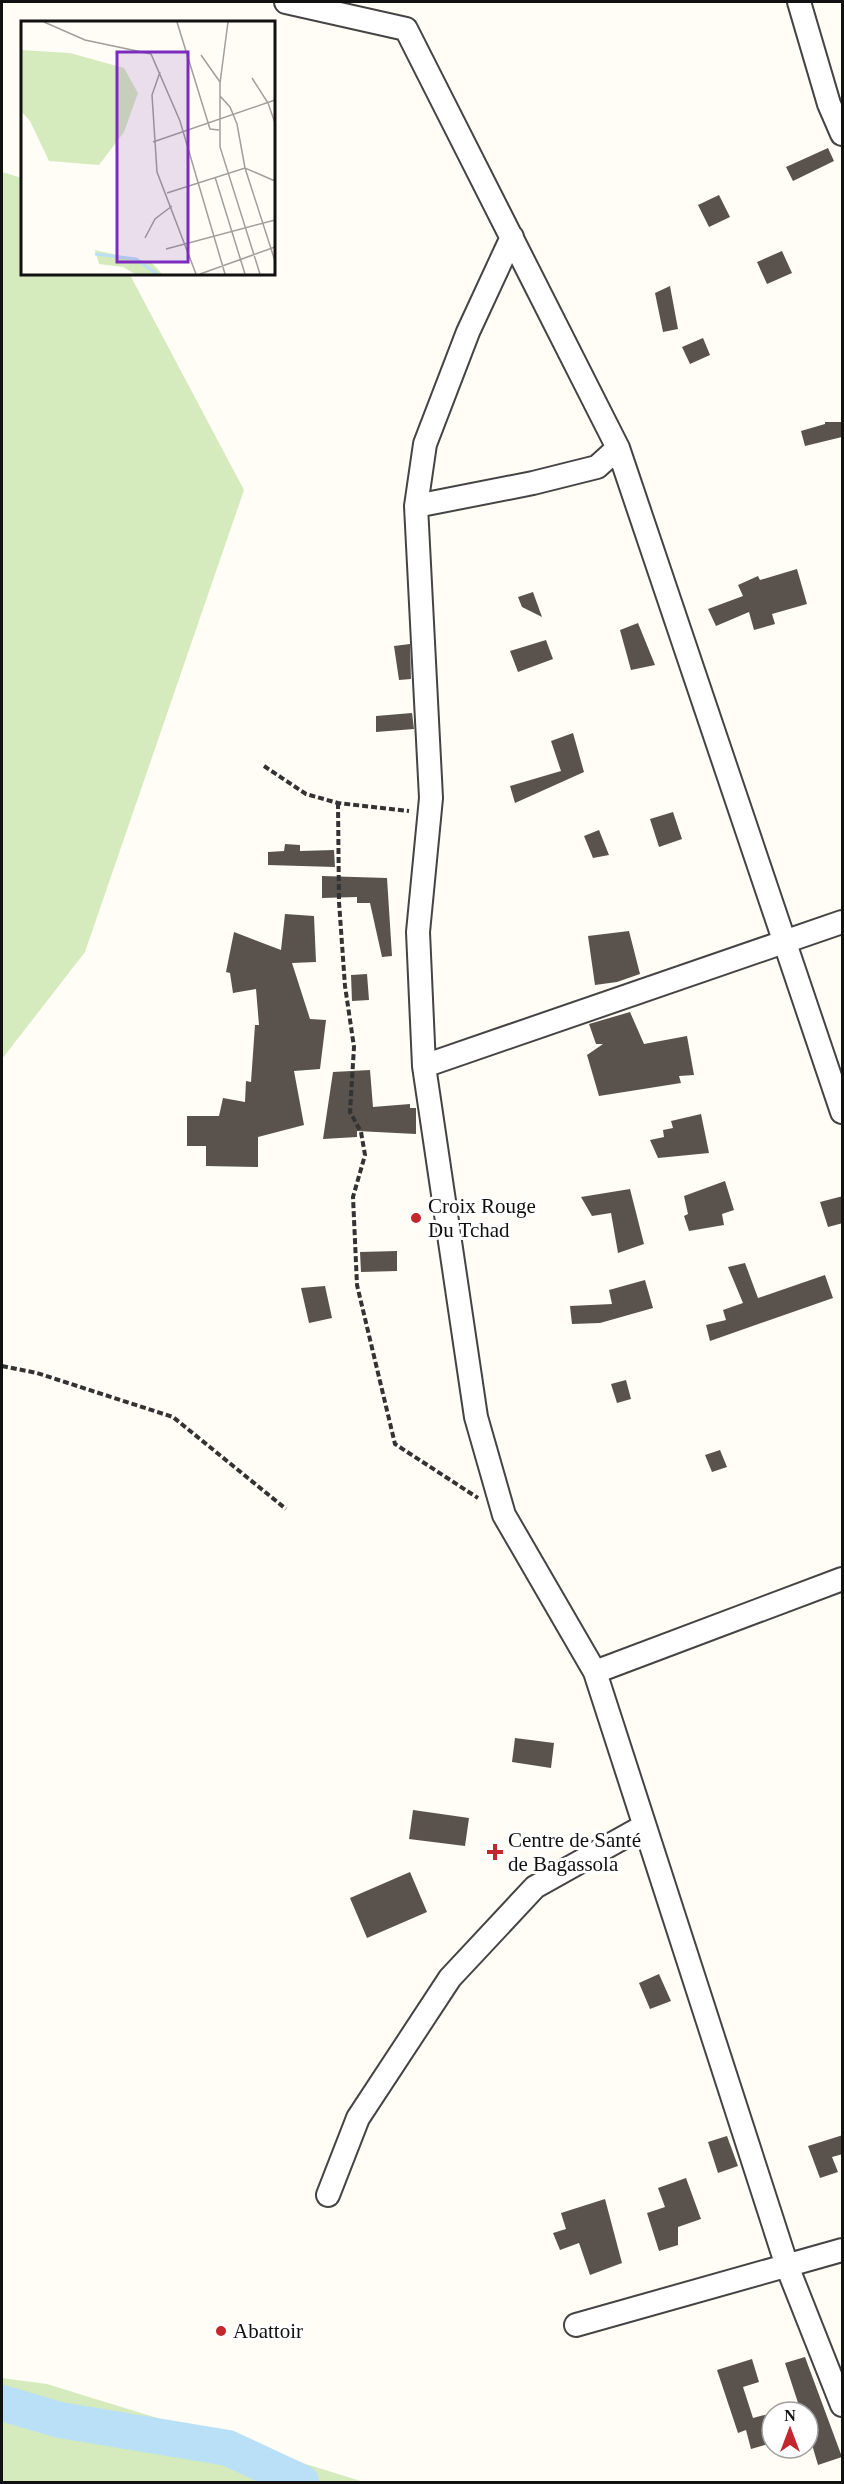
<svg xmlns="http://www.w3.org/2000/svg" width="844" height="2484" font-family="'Times New Roman',serif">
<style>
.green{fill:#d5ebbd}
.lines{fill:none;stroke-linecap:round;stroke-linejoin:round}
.river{stroke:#b9e0f7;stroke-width:36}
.building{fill:#5a524d}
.minor-casing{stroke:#444;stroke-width:26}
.path{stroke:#333;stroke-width:4;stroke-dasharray:6 3;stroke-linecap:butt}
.minor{stroke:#fff;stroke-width:22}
.poi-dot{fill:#c4262e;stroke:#fff;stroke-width:2}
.labels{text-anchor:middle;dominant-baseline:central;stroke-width:6;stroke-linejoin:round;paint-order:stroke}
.poi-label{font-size:21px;fill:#111;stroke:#fff;text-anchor:start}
.inset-river{fill:none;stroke:#b9e0f7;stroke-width:3}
.inset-road{fill:none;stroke:#a09f9a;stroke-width:1.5}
.view{fill:#7b2cbf;fill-opacity:0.15;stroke:#7b2cbf;stroke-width:3}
.inset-edge{fill:none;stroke:#111;stroke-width:3}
</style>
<rect width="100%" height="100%" fill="#fffdf5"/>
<path class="green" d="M2,172L22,178V273H129L244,490L85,952L2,1059Z
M2,2378L47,2384L364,2482H2Z"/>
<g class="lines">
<path class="river" d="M2,2403L60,2420L228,2448L301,2482"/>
</g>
<path class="building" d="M828,148L834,161L793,181L786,167Z
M719,195L730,217L709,227L698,205Z
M782,251L792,273L767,284L757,262Z
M670,286L678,329L663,332L655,293Z
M703,338L710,355L690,364L682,347Z
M825,422H842V437L805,446L801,431L825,424Z
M797,569L807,604L772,614L775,624L754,630L749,612L716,626L708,609L743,596L738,585L758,576L760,580Z
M533,592L542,617L522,607L518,597Z
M638,623L655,665L631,670L620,630Z
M546,640L553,659L518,672L510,651Z
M410,644L411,679L399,680L394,646Z
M412,713L414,729L376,732V716Z
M573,733L584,772L515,803L510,786L561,771L551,741Z
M673,812L682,839L659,847L650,819Z
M599,830L609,855L593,858L584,836Z
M285,844L300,845V851L334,850L335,867L268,865V852L284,851Z
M322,876L387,878L392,956L382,957L370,903H357V897L322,898Z
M285,914L314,916L316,962L292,963L310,1019L326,1020L320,1069L294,1071L304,1125L258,1137V1167L206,1166V1146H187V1116H219L223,1098L245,1102L246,1081L251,1082L255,1025H259L256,989L233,993L230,973L226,972L234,932L281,950Z
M629,931L640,974L617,982L595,985L588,936Z
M367,974L369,1000L352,1001L351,975Z
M630,1012L644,1044L687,1036L694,1075L679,1076L681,1083L599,1096L587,1055L603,1044H596L589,1024Z
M370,1070L373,1107L410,1104V1108H416V1134L357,1131V1137L323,1139L333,1072Z
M701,1114L709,1153L658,1158L650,1140L664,1137L663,1130L673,1128L671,1121Z
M725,1181L734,1210L722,1214L724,1225L689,1231L684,1216L688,1214L684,1196Z
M630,1189L644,1244L618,1253L611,1213L592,1216L581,1197Z
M843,1196V1223L828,1227L820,1202Z
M397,1251V1271L361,1272L360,1252Z
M745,1263L758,1298L825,1275L833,1298L710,1341L706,1325L726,1320L723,1310L743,1303L728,1267Z
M645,1280L653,1308L600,1323L572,1324L570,1306L612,1304L609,1290Z
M325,1286L332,1318L309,1323L301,1288Z
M626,1380L631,1399L617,1403L611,1384Z
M720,1450L727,1467L712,1472L705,1455Z
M515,1738L554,1743L551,1768L512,1762Z
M413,1810L469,1818L465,1846L409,1839Z
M410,1872L427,1912L367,1938L350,1898Z
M659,1974L671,2001L650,2009L639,1983Z
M843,2135V2154L832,2157L838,2172L820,2178L808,2146Z
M727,2136L738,2166L718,2173L708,2142Z
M686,2178L701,2219L678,2227V2245L659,2251L647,2213L665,2207L658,2188Z
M605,2199L622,2263L590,2275L579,2243L560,2250L553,2233L566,2229L561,2213Z
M805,2357L842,2457L818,2465L808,2431V2412H801L785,2363Z
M752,2359L759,2382L743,2387L753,2418L772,2413V2443L751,2449L746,2430L738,2433L717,2370Z"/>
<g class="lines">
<g class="minor-casing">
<path id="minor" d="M286,2L406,29L618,448L842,1112
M799,2L829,104L842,134
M512,237L468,332L425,444L416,506L431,798L418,932L424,1066L476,1417L504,1515L595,1672L787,2266L842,2405
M416,506L533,483L597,467L618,448
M424,1066L842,922
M595,1672L842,1579
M328,2195L358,2118L450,1978L535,1887L644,1826
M576,2325L842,2250"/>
</g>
<path class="path" d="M264,766L306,794L338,803L409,811
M338,803L339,902L345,986L354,1047L350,1112L361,1132L365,1155L353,1197L357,1285L395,1444L478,1498
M2,1366L37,1373L173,1417L286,1509"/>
<use href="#minor" class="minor"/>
</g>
<g class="poi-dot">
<circle cx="416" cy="1218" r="6"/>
<path d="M492 1843h6v6h6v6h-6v6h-6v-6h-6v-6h6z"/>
<circle cx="221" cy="2331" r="6"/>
</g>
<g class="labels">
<g class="poi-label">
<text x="428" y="1206">Croix Rouge<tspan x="428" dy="24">Du Tchad</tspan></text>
<text x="508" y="1840">Centre de Santé<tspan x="508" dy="24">de Bagassola</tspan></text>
<text x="233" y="2331">Abattoir</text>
</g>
</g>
<g transform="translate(21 21)">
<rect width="254" height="254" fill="#fffdf5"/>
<path d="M0,29L49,32L103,47L117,72L103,111L78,144L28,140L9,100L0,90ZM74,229L131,242L141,253H114L102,246L78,243Z" fill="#d5ebbd"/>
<path class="inset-river" d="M74,233L115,238L136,253"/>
<path class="inset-road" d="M23,1L64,19L130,33L159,100L204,253M156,1L189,108L198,109M207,1L199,62V126L239,253M180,34L199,61M139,51L131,74L136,151L175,253M231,57L247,82L254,102M199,75L209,86L216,103L224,147L254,240M132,121L254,79M194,156L224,253M146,172L224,147L254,160M124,217L134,198L151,185M145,228L254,199M179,253L254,226"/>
<path class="view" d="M96,31H167V241H96Z"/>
<rect width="254" height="254" class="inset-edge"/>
</g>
<rect width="844" height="2484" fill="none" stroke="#111111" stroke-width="6"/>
<g transform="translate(790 2430)"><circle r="28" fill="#ffffff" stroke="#a0a0a0" stroke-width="1.5"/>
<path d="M0-4.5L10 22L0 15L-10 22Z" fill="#c4262e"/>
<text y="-9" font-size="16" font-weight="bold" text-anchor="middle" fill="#111111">N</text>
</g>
</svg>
